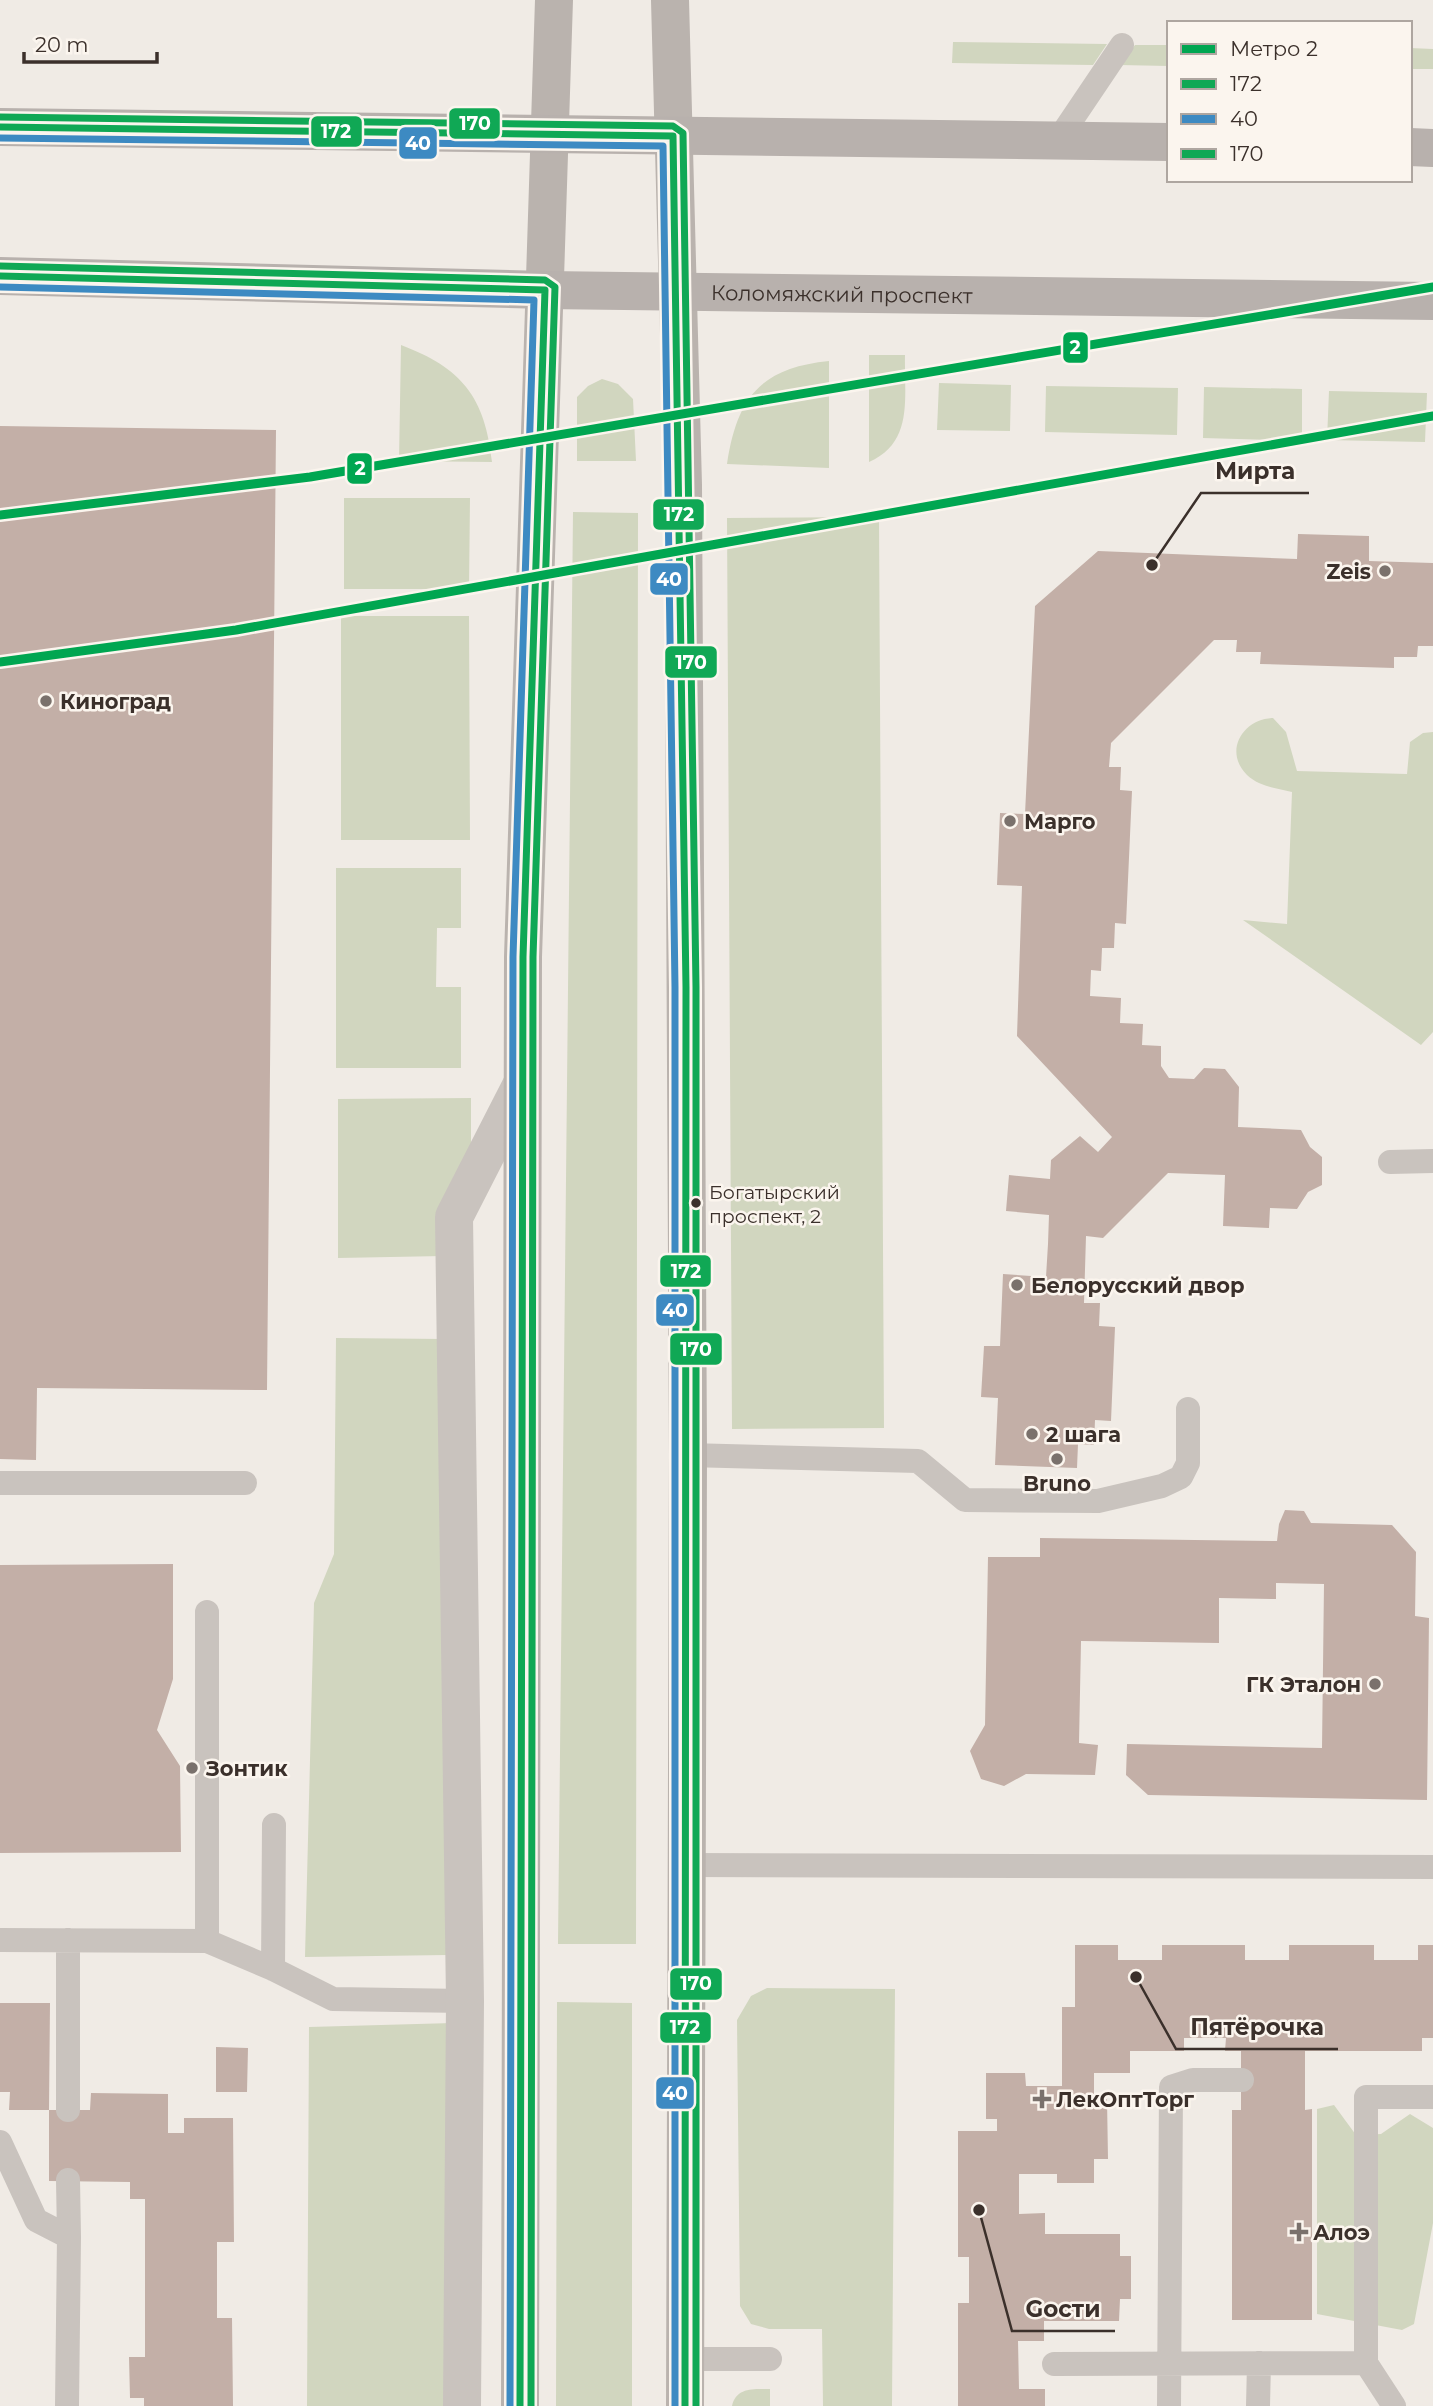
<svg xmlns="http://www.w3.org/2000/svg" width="1433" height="2406" font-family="Montserrat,sans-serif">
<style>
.green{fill:#d1d6bf}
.building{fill:#c3afa7}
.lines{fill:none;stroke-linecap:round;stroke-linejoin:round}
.lane{stroke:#c9c3be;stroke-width:24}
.street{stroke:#c9c3be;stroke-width:38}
.secondary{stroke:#bab3ae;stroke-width:38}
.primary{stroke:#b8b1ad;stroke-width:38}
.bus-1-casing{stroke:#fbf5ee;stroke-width:12}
.bus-2-casing{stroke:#fbf5ee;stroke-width:12}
.bus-3-casing{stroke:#fbf5ee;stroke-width:12}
.bus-1{stroke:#10a855;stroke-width:7}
.bus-2{stroke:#3d8ac2;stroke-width:7}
.bus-3{stroke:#10a855;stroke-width:7}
.metro-1-casing{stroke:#fbf5ee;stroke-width:14}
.metro-1{stroke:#00a651;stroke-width:9}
.poi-dot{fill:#7a716c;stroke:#fbf5ee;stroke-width:2.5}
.bus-dot{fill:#3b302b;stroke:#fbf5ee;stroke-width:2.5}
.labels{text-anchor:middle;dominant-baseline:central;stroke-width:5;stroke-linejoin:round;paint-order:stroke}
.bus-label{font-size:19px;fill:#3b302b;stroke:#fbf5ee;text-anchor:start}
.street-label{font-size:21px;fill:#3b302b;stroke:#fbf5ee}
.poi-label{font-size:21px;font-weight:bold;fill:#3b302b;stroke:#fbf5ee;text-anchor:start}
.leader{fill:none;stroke:#3b302b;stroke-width:2.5}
.callout-dot{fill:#3b302b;stroke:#fbf5ee;stroke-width:2.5}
.callout-label{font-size:23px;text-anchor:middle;font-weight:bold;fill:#3b302b;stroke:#fbf5ee;stroke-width:5;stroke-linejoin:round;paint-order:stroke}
.line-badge{stroke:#fbf5ee;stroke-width:2.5}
.badge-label{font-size:19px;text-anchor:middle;font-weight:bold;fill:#fff}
</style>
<rect width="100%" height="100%" fill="#f0ebe5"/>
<path class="green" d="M953,42L1107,44L1093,65L952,63Z
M1135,45H1169V66L1119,65Z
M1410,48L1433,49V69H1410Z
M401,345C462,368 485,397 492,462L399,461Z
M869,355H905C904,398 914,442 869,462Z
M829,361V468L727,464C737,398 760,368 829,361Z
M602,379L618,384L633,399L636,461H577V397L588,386Z
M939,383L1011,385L1010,431L937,430Z
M1046,386L1178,388L1177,435L1045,432Z
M1204,387L1302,389V441L1203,438Z
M1329,391L1427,393L1425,442L1327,440Z
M344,498H470L469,589H344Z
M573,512L638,513L636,1944H558Z
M879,517L884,1428L732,1429L727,518Z
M341,616H469L470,840H341Z
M1273,718L1286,732L1297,771L1407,774L1410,742L1423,733L1433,732V1032L1421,1045L1243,920L1287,924L1292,792C1276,788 1260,787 1247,775C1223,751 1243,719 1273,718Z
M336,868H461V928H437L436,987H461V1068H336Z
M471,1098V1160L443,1256L338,1258V1099Z
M336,1338L444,1339L447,1955L305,1957L314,1603L334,1554Z
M767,1988L895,1989L892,2406H823L822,2329H769L751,2324L740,2306L737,2020L751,1996Z
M557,2002L632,2003V2406H556Z
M453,2023L452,2406H307L309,2027Z
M1334,2105L1356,2135L1381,2134L1410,2114L1433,2128V2223L1414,2324L1402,2330L1317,2314V2109Z
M770,2389V2406H732C736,2387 754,2389 770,2389Z"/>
<path class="building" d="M0,426L276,430L267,1390L37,1388L36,1460L0,1459Z
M1298,534L1369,536V561L1433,563V646H1418L1417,657H1394V668L1260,664L1261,652H1236L1237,640H1214L1111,743L1109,767H1121L1120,790L1132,791L1126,924L1115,923L1114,948H1102L1101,971L1091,970L1090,996L1121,998L1120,1023L1143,1024L1142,1045L1161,1046V1066L1169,1078L1194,1079L1204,1068L1225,1069L1239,1087L1238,1127L1301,1130L1310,1147L1322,1157V1185L1308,1192L1297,1209L1270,1208L1269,1228L1223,1226L1225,1175L1168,1173L1103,1238L1086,1236L1084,1303H1100L1099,1326L1115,1327L1111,1421L1095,1420L1094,1445L1078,1444L1077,1468L995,1465L998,1398L981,1397L984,1346H1000L1003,1274L1046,1277L1048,1244L1049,1215L1006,1211L1009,1175L1050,1179L1051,1160L1080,1136L1098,1152L1112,1137L1017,1036L1022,886L997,885L1000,813L1025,814L1035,606L1098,551L1297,559Z
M1285,1510L1304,1511L1311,1523L1392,1525L1416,1552L1415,1616L1429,1618L1427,1800L1148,1795L1126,1775L1127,1744L1322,1748L1324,1584L1276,1583V1599L1219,1598V1643L1081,1641L1079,1743L1098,1745L1095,1775L1026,1774L1004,1786L981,1779L970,1751L985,1725L988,1557H1040V1538L1277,1541L1279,1524Z
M173,1564V1679L157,1730L180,1766L181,1852L0,1853V1565Z
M1075,1945H1118V1960H1162V1945H1245V1960H1289V1945H1374V1960H1418V1945H1433V2038H1422V2051H1305V2110L1312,2109V2320H1232V2110H1241V2051H1225L1226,2038H1184V2051H1130V2073H1094V2099H1107L1108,2159H1094V2183H1057V2174H1019V2214L1045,2213V2234H1120V2256H1131V2299H1120L1119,2321H1044V2341H1018L1019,2389H1045V2406H958V2303H969V2257H958V2131H997V2119H986V2073H1025L1026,2086H1062V2007H1075Z
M0,2003H50L49,2110H9L10,2092H0Z
M216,2047L248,2048L247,2092H216Z
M91,2093L168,2094V2133H184V2118H233L234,2242H217V2318H232L233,2406H144V2398H130L129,2357H145V2199H130V2182L49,2181V2110H90Z"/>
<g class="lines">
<path class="lane" d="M1058,140L1122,45
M1390,1162L1433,1161
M688,1455L918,1461L965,1500L1098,1501L1162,1486L1181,1477L1188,1463V1409
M0,1483H245
M686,1865L1433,1867
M0,1940L207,1941L273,1969L333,1999L465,2001
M68,1940V2110
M207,1941V1612
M273,1969L274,1825
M0,2142L36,2220L69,2237L67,2406
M68,2180L69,2237
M685,2359H770
M1366,2363L1394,2406
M1054,2364L1366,2363V2097H1433
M1169,2406L1171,2087L1193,2080H1242
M1258,2406L1259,2363"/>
<path class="street" d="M462,2406L465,2001L454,1217L522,1084"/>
<path class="secondary" d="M670,0L683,485L688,1455L685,2406
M520,2406L523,957L554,0"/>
<g class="primary">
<path d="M0,127L1169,142"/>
<path d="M1410,147L1433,148"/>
<path id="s1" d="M0,276L545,290L1433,301"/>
</g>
<g class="bus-1-casing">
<path id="bus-1" d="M0,127L673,136
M673,136L686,987L685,2406
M0,276L545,290
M520,2406L523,957L545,290"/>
</g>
<g class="bus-2-casing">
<path id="bus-2" d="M0,138L663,146L675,987V2406
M0,287L534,300L513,957L510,2406"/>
</g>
<g class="bus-3-casing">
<path id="bus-3" d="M0,117L673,126L683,133L696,987V2406
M0,266L545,280L555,287L533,957L531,2406"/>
</g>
<use href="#bus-1" class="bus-1"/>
<use href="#bus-2" class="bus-2"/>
<use href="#bus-3" class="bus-3"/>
<g class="metro-1-casing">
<path id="metro-1" d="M0,515L310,477L1433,287
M0,662L236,630L1433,416"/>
</g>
<use href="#metro-1" class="metro-1"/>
</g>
<g class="poi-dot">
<circle cx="1385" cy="571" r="7"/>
<circle cx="46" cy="701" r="7"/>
<circle cx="1010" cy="821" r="7"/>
<circle cx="1017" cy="1285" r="7"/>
<circle cx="1032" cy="1434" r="7"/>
<circle cx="1057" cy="1459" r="7"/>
<circle cx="1375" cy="1684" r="7"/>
<circle cx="192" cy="1768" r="7"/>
<path d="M1038.5 2088.5h7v7h7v7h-7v7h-7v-7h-7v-7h7z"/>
<path d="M1295.5 2221.5h7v7h7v7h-7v7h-7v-7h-7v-7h7z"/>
</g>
<circle class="bus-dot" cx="696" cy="1203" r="6"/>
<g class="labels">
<g class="bus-label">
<text x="709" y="1192">Богатырский<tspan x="709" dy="24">проспект, 2</tspan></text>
</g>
<g class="street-label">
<text stroke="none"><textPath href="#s1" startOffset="842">Коломяжский проспект</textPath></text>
</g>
<g class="poi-label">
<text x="1371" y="571" text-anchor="end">Zeis</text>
<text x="60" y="701">Киноград</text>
<text x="1024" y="821">Марго</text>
<text x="1031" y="1285">Белорусский двор</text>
<text x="1046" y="1434">2 шага</text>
<text x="1057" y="1483" text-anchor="middle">Bruno</text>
<text x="1361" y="1684" text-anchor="end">ГК Эталон</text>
<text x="206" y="1768">Зонтик</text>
<text x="1056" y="2099">ЛекОптТорг</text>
<text x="1313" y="2232">Алоэ</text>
</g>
</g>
<path class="leader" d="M1152 565L1201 493H1309M1136 1977L1176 2049H1338M979 2210L1012 2331H1115"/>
<g class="callout-dot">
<circle cx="1152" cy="565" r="7"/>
<circle cx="1136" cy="1977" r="7"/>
<circle cx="979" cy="2210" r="7"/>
</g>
<g class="callout-label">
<text x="1255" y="479">Мирта</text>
<text x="1257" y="2035">Пятёрочка</text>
<text x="1063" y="2317">Gости</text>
</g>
<g class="line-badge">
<rect x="448" y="107" width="53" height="33" rx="7" fill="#10a855"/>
<rect x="310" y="115" width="53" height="33" rx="7" fill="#10a855"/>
<rect x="398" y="126" width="40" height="34" rx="7" fill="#3d8ac2"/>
<rect x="1062" y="331" width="27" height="33" rx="7" fill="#00a651"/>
<rect x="346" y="452" width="27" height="33" rx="7" fill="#00a651"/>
<rect x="652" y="498" width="53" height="33" rx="7" fill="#10a855"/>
<rect x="649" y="562" width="40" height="34" rx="7" fill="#3d8ac2"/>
<rect x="664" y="645" width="54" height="34" rx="7" fill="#10a855"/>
<rect x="659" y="1254" width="53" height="34" rx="7" fill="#10a855"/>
<rect x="655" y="1293" width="40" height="34" rx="7" fill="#3d8ac2"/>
<rect x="669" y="1332" width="54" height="34" rx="7" fill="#10a855"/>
<rect x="669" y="1967" width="54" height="34" rx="7" fill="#10a855"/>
<rect x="659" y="2011" width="53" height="33" rx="7" fill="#10a855"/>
<rect x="655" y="2076" width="40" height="34" rx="7" fill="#3d8ac2"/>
</g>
<g class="badge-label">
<text x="475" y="130">170</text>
<text x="336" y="138">172</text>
<text x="418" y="150">40</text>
<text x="1075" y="354">2</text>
<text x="360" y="475">2</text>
<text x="679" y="521">172</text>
<text x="669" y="586">40</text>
<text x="691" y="669">170</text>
<text x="686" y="1278">172</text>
<text x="675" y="1317">40</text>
<text x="696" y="1356">170</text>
<text x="696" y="1990">170</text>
<text x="685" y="2034">172</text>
<text x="675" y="2100">40</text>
</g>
<rect x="1167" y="21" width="245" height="161" fill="#fbf5ee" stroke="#aea6a0" stroke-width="2"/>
<rect x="1181" y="44" width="35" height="10" fill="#00a651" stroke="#aea6a0" stroke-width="2"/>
<text x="1230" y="56" font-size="21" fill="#3b302b">Метро 2</text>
<rect x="1181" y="79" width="35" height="10" fill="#10a855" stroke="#aea6a0" stroke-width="2"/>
<text x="1230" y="91" font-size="21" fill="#3b302b">172</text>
<rect x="1181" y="114" width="35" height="10" fill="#3d8ac2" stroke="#aea6a0" stroke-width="2"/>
<text x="1230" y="126" font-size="21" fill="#3b302b">40</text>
<rect x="1181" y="149" width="35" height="10" fill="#10a855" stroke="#aea6a0" stroke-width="2"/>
<text x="1230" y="161" font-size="21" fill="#3b302b">170</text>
<path d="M24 52v10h133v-10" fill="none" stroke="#3b302b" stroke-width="3.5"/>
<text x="35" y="52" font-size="21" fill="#3b302b" stroke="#fbf5ee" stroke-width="5" paint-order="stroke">20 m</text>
</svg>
